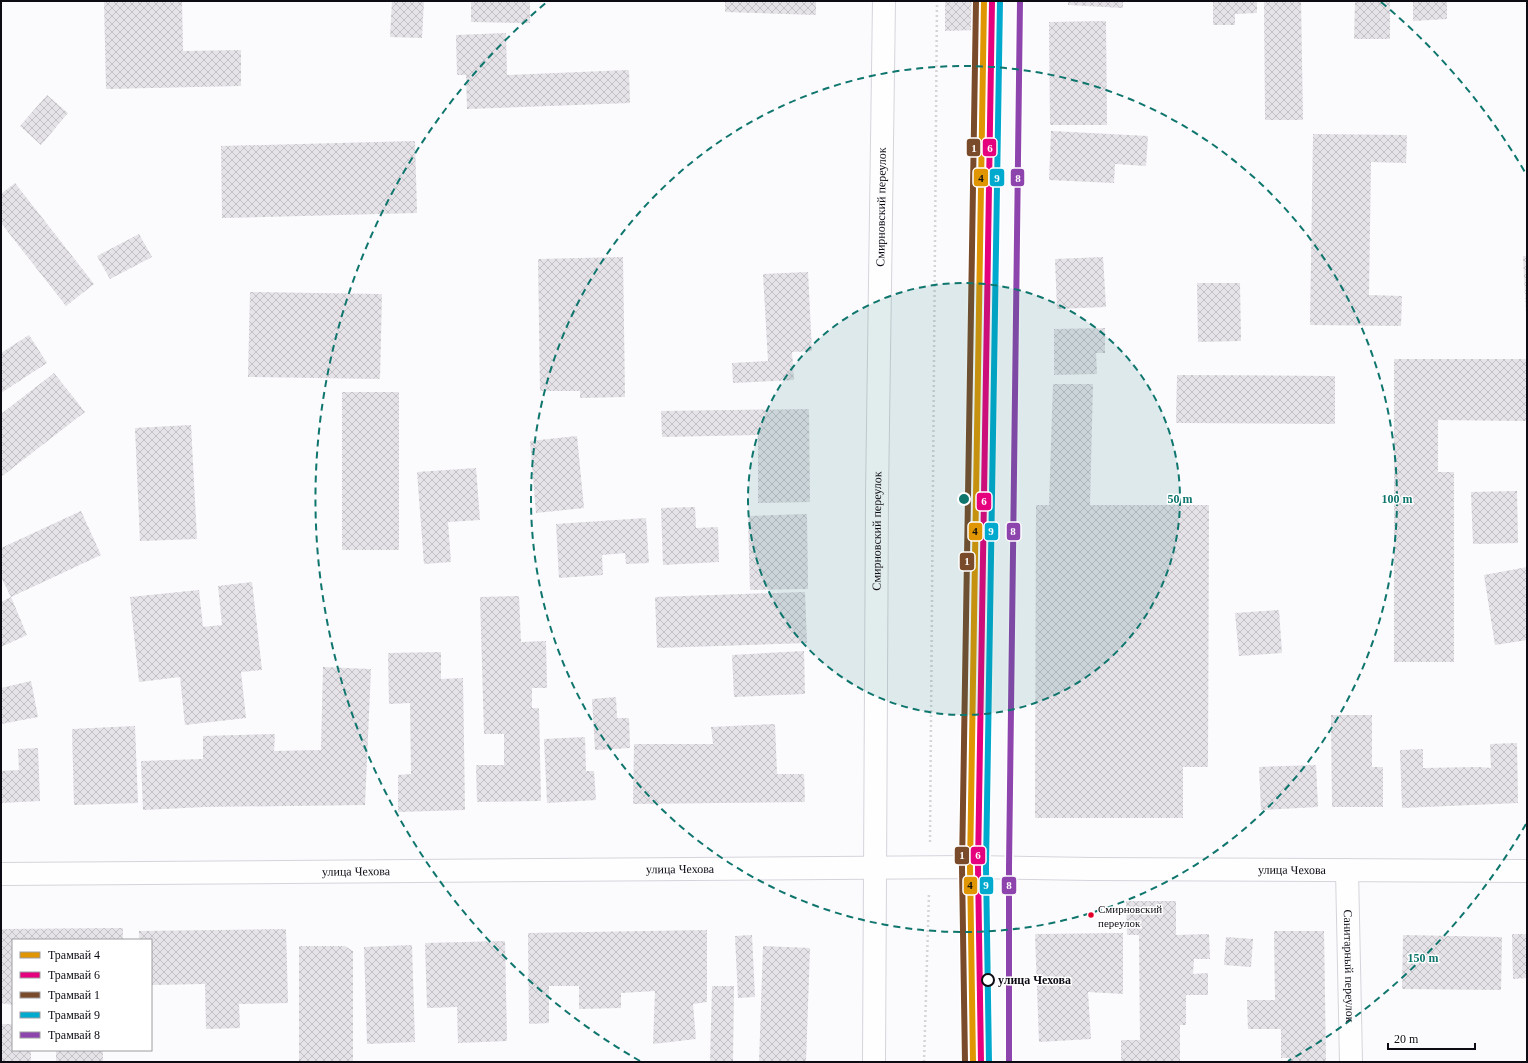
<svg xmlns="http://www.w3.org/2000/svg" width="1528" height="1063" font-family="Georgia,serif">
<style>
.building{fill:url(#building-cross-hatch)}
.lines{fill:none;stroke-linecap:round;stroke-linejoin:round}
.street-casing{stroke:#d6d4db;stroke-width:24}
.secondary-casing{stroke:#d6d4db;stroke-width:24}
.path{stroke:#d5d5d6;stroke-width:2.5;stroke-dasharray:2 3;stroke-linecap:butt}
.street{stroke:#fefeff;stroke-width:22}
.secondary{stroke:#fefeff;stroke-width:22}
.tram-1-casing{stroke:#fff;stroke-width:9}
.tram-2-casing{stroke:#fff;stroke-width:9}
.tram-3-casing{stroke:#fff;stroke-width:9}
.tram-4-casing{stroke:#fff;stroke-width:9}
.tram-5-casing{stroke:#fff;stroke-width:9}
.tram-1{stroke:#e09602;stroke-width:6}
.tram-2{stroke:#e5007d;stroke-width:6}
.tram-3{stroke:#7a4b2a;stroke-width:6}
.tram-4{stroke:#00a9ce;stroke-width:6}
.tram-5{stroke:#8e44ad;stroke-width:6}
.ring{fill:none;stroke:#0f766e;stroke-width:2;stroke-dasharray:7 5}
.bus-dot{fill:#e4002b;stroke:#fff;stroke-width:1.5}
.stop-dot{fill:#fff;stroke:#0d0b14;stroke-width:2}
.labels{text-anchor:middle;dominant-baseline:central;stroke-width:3;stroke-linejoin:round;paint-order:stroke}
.bus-label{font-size:11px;fill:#0d0b14;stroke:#fff;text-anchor:start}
.street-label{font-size:12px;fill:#0d0b14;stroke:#fff}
.stop-label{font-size:12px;font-weight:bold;fill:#0d0b14;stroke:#fff;text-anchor:start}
.centre{fill:#0f766e;stroke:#fff;stroke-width:2}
.ring-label{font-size:12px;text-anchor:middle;font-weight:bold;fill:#0f766e;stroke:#fff;stroke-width:3;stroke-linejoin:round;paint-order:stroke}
.line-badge{stroke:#fff;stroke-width:1.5}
.badge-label{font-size:11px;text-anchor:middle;font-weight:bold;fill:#fff}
.pale-badge-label{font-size:11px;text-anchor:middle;font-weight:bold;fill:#111}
</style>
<defs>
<pattern id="building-cross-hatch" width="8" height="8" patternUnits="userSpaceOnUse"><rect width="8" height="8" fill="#e5e2e8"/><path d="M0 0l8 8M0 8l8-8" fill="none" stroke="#c3c1c6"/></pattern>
</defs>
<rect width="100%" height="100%" fill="#fbfafd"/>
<path class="building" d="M104,1H182L183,51L241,50V86L106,89Z
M392,1H424L422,38L390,37Z
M471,1H530V23L471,22Z
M725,1H816V15L725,12Z
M945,1H977V30L945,31Z
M1068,1H1123V8L1068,5Z
M1213,1H1257V13L1235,14V25H1213Z
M1264,1H1301L1303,120H1265Z
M1355,1H1390V39H1354Z
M1413,1H1447V19L1413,21Z
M1106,21L1107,125H1050L1049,22Z
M506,33L507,75L629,70L630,103L467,109L466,75H457L456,35Z
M47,95L68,113L41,145L20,126Z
M1051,131L1148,136L1146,166L1115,164L1114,183L1049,180Z
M1313,134L1407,135L1406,163L1371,162L1369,295L1402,296L1401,326L1310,325Z
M415,141L417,213L222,218L221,146Z
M15,183L94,284L66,306L1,223V194Z
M139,234L152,257L110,279L97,256Z
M1523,256H1527V313L1526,314Z
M623,257L625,397L580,398V391H540L538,259Z
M1103,257L1106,307L1057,309L1055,259Z
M808,272L812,351L792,352L794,380L733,383L732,363L768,361L763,274Z
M1197,283H1240L1241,341L1198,342Z
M250,292L382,294L380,379L248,377Z
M1105,328V353H1096L1097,374L1054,375V329Z
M29,335L47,363L1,393V353Z
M1394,359H1527V421L1438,420V472H1454V662H1394Z
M54,373L85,412L1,477V414Z
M1177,375L1335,376V424L1176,423Z
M1053,384H1093L1090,505H1209L1208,767H1183V818H1035L1036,505H1049Z
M342,392H399V550H342Z
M809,409L810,502L758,503V435L662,437L661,411Z
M191,425L197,539L140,541L135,428Z
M577,436L584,508L536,513L530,441Z
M476,468L480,520L448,522L451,562L424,564L417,472Z
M1517,491L1518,543L1473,544L1471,492Z
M695,507L696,528L718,527L719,562L663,565L661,508Z
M81,511L101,555L11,597L27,635L1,647V602L11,597L1,577V548Z
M807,514L808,589L750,590L748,516Z
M646,518L649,563L626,564L625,553L602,555L603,575L559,578L556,524Z
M1527,567V640L1495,645L1484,575Z
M252,582L262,670L241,672L246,718L185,725L180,677L139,682L130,597L199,590L203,627L222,625L218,586Z
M805,592L807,643L657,648L655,597Z
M519,596L521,642L546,641L547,688H532V708H539L541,801L477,802L476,765H504V734H484L480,597Z
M1279,610L1282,653L1239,656L1235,613Z
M804,651L805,694L734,697L732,655Z
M441,652V679L463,678L465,810L398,812V775L411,774L410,703L389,704L388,653Z
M323,667L371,669L365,805L205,807L143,810L141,761L203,759V736L275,734L274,751L321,750Z
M31,681L38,717L1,724V688Z
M616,697L617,718H629L630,748L595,750L592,699Z
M1331,715H1372V767H1383V807H1332Z
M775,724L777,774H804L805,802L633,804L634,744H713L711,727Z
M135,726L138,803L74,805L72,729Z
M585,737L586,771H594L596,800L547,803L544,739Z
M1517,743L1518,803L1402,808L1400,750L1423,749V768L1479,767L1491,768L1490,744Z
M38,748L40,801L1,803V771L19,770L18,749Z
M1316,765L1318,807L1261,810L1259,767Z
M1126,901H1176V935L1209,934L1210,959H1194L1193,974L1208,973V995H1186V1025H1180V1062H1121V1040H1140L1139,935H1127Z
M123,928V940H13V1005L1,1003V929Z
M286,929L288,1003L239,1004L240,1028L206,1029L205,984L151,985V940H139V931Z
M707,930V1002L693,1004L696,1039L653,1044L655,991L621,993V1008L579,1009V986H549V1023L529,1024L528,933Z
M1274,931H1324L1326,1062H1289V1058H1281V1029H1248L1247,1000H1275Z
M1123,933V994L1088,992L1091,1039L1039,1042L1035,934Z
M1512,934H1527V978L1513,979Z
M752,935L755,997L738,998L735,936Z
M1403,935L1502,937L1501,990L1402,989Z
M1226,937L1253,939L1251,967L1224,965Z
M505,941L507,1041L458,1043L457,1007L427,1008L425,943Z
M412,945L415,1042L367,1044L364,947Z
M299,946H345L353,951V1062H299Z
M763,946L810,948L806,1062H759Z
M712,986H734L733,1062H710Z
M1,1024H13V1050H31V1062H1Z
M56,1050H103V1062H56Z"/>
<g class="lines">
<g class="street-casing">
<g id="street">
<path id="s1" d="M1347,870L1351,1062"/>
</g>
</g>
<g class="secondary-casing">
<g id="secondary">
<path id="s2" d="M1,874L970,867L1091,869L1527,871"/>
<path id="s3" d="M874,1062L877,496L884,1"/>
</g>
</g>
<path class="path" d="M930,842L937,1
M924,1062L929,893"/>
<use href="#street" class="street"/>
<use href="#secondary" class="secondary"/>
<g class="tram-1-casing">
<path id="tram-1" d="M973,1062L970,867L984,1"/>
</g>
<g class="tram-2-casing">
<path id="tram-2" d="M981,1062L978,867L992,1"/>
</g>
<g class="tram-3-casing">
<path id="tram-3" d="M965,1062L962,867L976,1"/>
</g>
<g class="tram-4-casing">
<path id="tram-4" d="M989,1062L986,867L1000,1"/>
</g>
<g class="tram-5-casing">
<path id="tram-5" d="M1009,1062V867L1020,1"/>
</g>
<use href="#tram-1" class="tram-1"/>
<use href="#tram-2" class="tram-2"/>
<use href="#tram-3" class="tram-3"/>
<use href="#tram-4" class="tram-4"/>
<use href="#tram-5" class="tram-5"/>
</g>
<circle cx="964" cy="499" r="216" fill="#0f766e" fill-opacity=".12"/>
<g class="ring">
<circle cx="964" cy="499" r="216"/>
<circle cx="964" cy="499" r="433"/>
<path d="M1526 824A649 649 0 0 1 1288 1061M640 1061A649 649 0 0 1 547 2M1381 2A649 649 0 0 1 1526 174"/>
</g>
<circle class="bus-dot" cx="1091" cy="915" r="3.5"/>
<circle class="stop-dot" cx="988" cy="980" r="6"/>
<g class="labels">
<g class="bus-label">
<text x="1098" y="909">Смирновский<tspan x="1098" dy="14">переулок</tspan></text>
</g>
<g class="street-label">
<text stroke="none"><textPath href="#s3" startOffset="855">Смирновский переулок</textPath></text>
<text stroke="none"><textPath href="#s3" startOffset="531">Смирновский переулок</textPath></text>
<text stroke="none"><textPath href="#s2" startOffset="1291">улица Чехова</textPath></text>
<text stroke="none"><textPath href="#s2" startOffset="679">улица Чехова</textPath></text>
<text stroke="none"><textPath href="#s2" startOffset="355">улица Чехова</textPath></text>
<text stroke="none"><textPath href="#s1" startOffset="96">Санитарный переулок</textPath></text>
</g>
<g class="stop-label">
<text x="998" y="980">улица Чехова</text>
</g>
</g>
<circle cx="964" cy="499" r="6" class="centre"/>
<g class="ring-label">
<text x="1180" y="503">50 m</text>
<text x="1397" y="503">100 m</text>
<text x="1423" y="962">150 m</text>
</g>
<g class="line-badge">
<rect x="966" y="138" width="15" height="19" rx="4" fill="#7a4b2a"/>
<rect x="982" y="138" width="15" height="19" rx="4" fill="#e5007d"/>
<rect x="1010" y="168" width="15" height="19" rx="4" fill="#8e44ad"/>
<rect x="973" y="168" width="16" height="19" rx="4" fill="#e09602"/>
<rect x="989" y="168" width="16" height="19" rx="4" fill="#00a9ce"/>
<rect x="976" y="492" width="16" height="19" rx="4" fill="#e5007d"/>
<rect x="1006" y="522" width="15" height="19" rx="4" fill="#8e44ad"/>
<rect x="968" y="522" width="15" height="19" rx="4" fill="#e09602"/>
<rect x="984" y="522" width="15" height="19" rx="4" fill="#00a9ce"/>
<rect x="959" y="552" width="16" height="19" rx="4" fill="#7a4b2a"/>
<rect x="954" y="846" width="16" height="19" rx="4" fill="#7a4b2a"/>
<rect x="970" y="846" width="16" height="19" rx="4" fill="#e5007d"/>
<rect x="1001" y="876" width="16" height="19" rx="4" fill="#8e44ad"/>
<rect x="963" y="876" width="15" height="19" rx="4" fill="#e09602"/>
<rect x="979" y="876" width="15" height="19" rx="4" fill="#00a9ce"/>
</g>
<g class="badge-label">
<text x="974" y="152">1</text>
<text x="990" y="152">6</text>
<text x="1018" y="182">8</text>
<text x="997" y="182">9</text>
<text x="984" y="505">6</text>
<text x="1013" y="535">8</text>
<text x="991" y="535">9</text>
<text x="967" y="565">1</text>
<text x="962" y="859">1</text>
<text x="978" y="859">6</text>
<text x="1009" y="889">8</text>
<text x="986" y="889">9</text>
</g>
<g class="pale-badge-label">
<text x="981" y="182">4</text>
<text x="975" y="535">4</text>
<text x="970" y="889">4</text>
</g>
<rect width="1528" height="1063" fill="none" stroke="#0d0b14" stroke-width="4"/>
<rect x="12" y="939" width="140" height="112" fill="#ffffff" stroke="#9e9da1"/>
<rect x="20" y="952" width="20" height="6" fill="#e09602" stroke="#9e9da1"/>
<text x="48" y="959" font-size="12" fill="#0d0b14">Трамвай 4</text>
<rect x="20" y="972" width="20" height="6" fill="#e5007d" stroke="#9e9da1"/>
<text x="48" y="979" font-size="12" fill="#0d0b14">Трамвай 6</text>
<rect x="20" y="992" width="20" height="6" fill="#7a4b2a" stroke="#9e9da1"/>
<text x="48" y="999" font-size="12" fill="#0d0b14">Трамвай 1</text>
<rect x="20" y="1012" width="20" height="6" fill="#00a9ce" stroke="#9e9da1"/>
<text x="48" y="1019" font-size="12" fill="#0d0b14">Трамвай 9</text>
<rect x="20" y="1032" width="20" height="6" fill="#8e44ad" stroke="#9e9da1"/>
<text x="48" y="1039" font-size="12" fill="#0d0b14">Трамвай 8</text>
<path d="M1388 1043v6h87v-6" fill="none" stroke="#0d0b14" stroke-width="2"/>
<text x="1394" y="1043" font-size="12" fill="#0d0b14" stroke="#ffffff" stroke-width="3" paint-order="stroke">20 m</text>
</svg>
